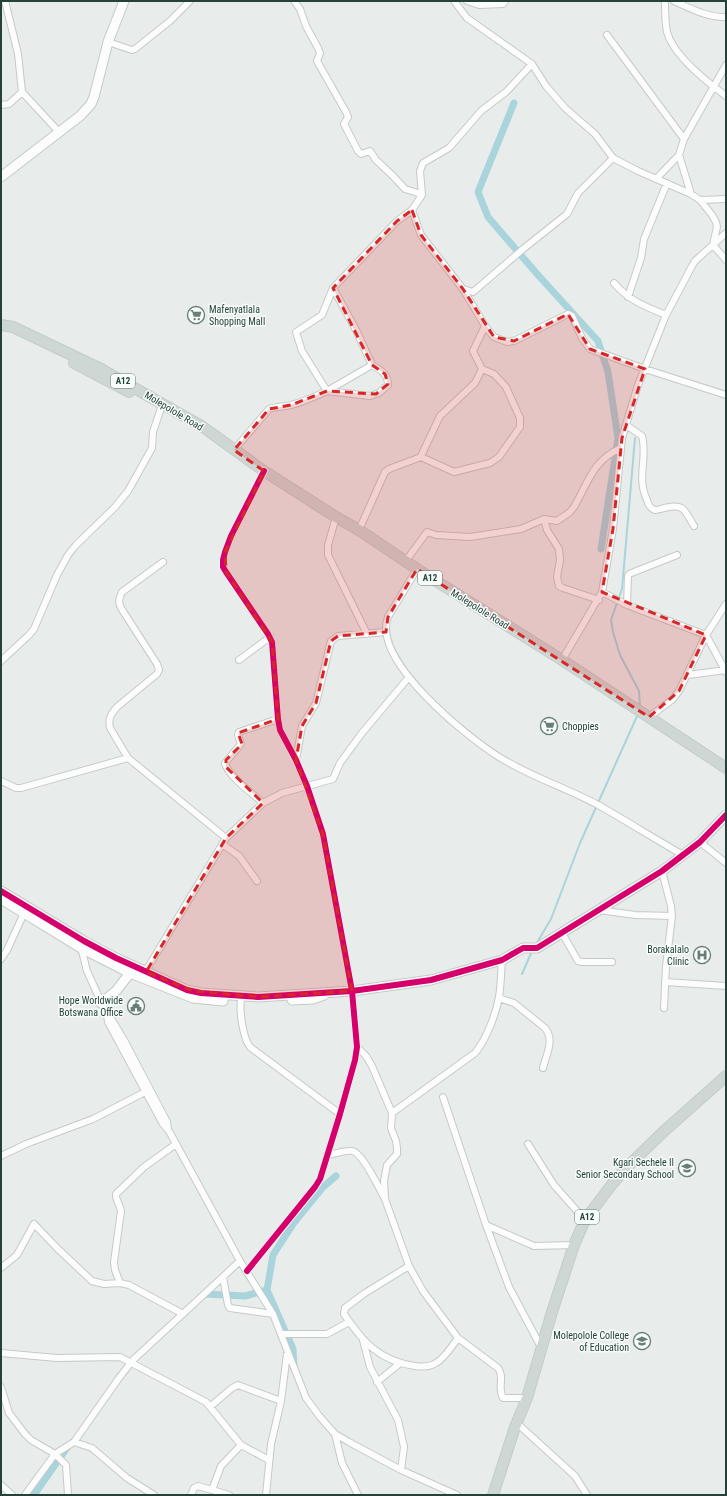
<svg xmlns="http://www.w3.org/2000/svg" width="727" height="1496" font-family="'Roboto Condensed',sans-serif">
<style>
.lines{fill:none;stroke-linecap:round;stroke-linejoin:round}
.stream{stroke:#a9d4db;stroke-width:2}
.canal{stroke:#a9d4db;stroke-width:7}
.street-casing{stroke:#c5cac8;stroke-width:8}
.secondary-casing{stroke:#c3cbc8;stroke-width:11}
.primary-casing{stroke:#c3ccc9;stroke-width:12}
.street{stroke:#fcfcfc;stroke-width:6}
.secondary{stroke:#fcfcfc;stroke-width:9}
.primary{stroke:#cfd7d5;stroke-width:10}
.cycleway-casing{stroke:#f7fbf9;stroke-width:8}
.cycleway{stroke:#d6006c;stroke-width:6}
.marked{fill:#d62828;fill-opacity:0.2;stroke:#d62828;stroke-width:3;stroke-dasharray:8 5;stroke-linejoin:round}
.labels{text-anchor:middle;dominant-baseline:central;stroke-width:3;stroke-linejoin:round;paint-order:stroke}
.shield{fill:#f7fbf9;stroke:#637a73;stroke-width:1}
.shield-label{font-size:9px;font-weight:bold;fill:#24423a}
.poi-label{font-size:10px;fill:#24423a;stroke:#f7fbf9;text-anchor:end}
.street-label{font-size:10px;fill:#24423a;stroke:#f7fbf9}
</style>
<rect width="100%" height="100%" fill="#e8edeb"/>
<g class="lines">
<path class="stream" d="M635,438L622,589L611,620L613,632L620,655L639,691L640,706
M535,946L551,919L580,843L638,714
M522,974L532,951"/>
<path class="canal" d="M514,103L478,192L488,217L538,275L598,341L608,372L618,438L601,549
M201,1297L206,1294L245,1296L267,1290
M294,1368L293,1349L267,1290L273,1255L293,1224L323,1187L336,1176
M34,1495L69,1445"/>
<g class="street-casing">
<path id="street" d="M5,1L18,54L22,92L59,132
M294,1L300,9L306,26L318,48L320,53L317,61L346,112L348,117L344,124L358,151L361,154L370,151L376,160L393,176L405,189L421,194
M454,1L467,18L532,64L546,86L565,108L595,134L613,158L638,171L691,194L700,200L712,215L716,222L717,227L713,245L726,260
M467,1L479,5L503,4L505,1
M665,1C665,11 665,22 667,32C673,55 707,82 726,96
M674,1C690,8 708,18 726,17
M607,35L684,139
M108,42L132,50L135,49L170,21L190,1
M1,105L9,104L22,92
M656,179L679,155
M691,194L679,155L684,139L726,65
M700,200L726,199
M412,210L421,235L463,289L485,326L494,337L507,342L514,341L568,314L572,316L582,338L590,349L645,369L726,395
M614,283C628,300 646,307 666,315
M333,288L356,330L372,365
M463,289L473,292L523,249L567,214L578,193L613,158
M628,297L641,258L644,239L667,183
M626,425L642,436C648,458 636,477 647,500C648,504 651,509 655,510C658,510 661,509 664,508C685,503 684,510 694,526
M234,450L269,409C277,406 284,407 291,405C303,402 316,396 327,391L372,365C380,370 388,373 388,385L379,393L370,396L327,391L302,351L296,332L322,315L333,288L397,221L412,210L422,195L420,171L423,163L449,148L481,111L506,92L532,64
M421,457L454,472L490,463L499,457L520,427V418L506,387L494,374L482,369
M336,517L328,545V555L367,634
M544,519L547,530L559,549L560,560L557,577L559,586L563,588L599,600
M359,530L385,472L389,469L421,457V456L440,416L475,383L482,369L473,351L485,326
M163,562L122,592C119,598 118,602 121,608L157,664L159,670L157,674L117,707C111,714 108,718 110,728L128,758L226,838
M405,562L427,532L436,535L470,537L521,529L544,519L557,521L570,512L574,507C588,483 593,460 621,448
M417,569L388,617C371,660 467,737 499,757C531,777 567,788 600,806C628,822 655,839 683,855
M602,592L627,605L706,635L726,672
M627,605L628,576L629,574L677,555
M239,660L270,637
M562,660L602,592L613,529L622,438L638,385L666,315L692,266L695,261L726,233
M1,661L29,635L34,629L57,575L68,555L76,545L115,507L128,491L152,448L153,432L161,408
M688,675L726,670
M649,717L673,699L679,691L706,635L726,604
M296,760L302,726L316,703L331,641L338,636L386,632
M1,781L16,788H21L128,758
M263,803C254,795 227,775 225,763L241,744L238,735L239,732L278,719
M700,842L726,863
M222,844L239,856L257,881
M662,871L671,906L672,916L666,966L664,1008
M599,910L635,915L672,916
M562,933L578,961L582,962H612
M81,947L87,971L107,1015L108,1022L163,1124L169,1131L240,1261L273,1314L306,1398L320,1417L335,1434L349,1442L401,1470L457,1495
M1,959L7,950L25,911
M144,974L226,838L263,803L282,793L333,779L340,763L362,733L409,677
M665,982L726,986
M242,996C238,1008 243,1038 250,1047L340,1114
M499,998L514,1003L545,1028C555,1040 546,1055 543,1068
M107,1015L112,1020L124,1040L167,1122L168,1129
M357,1047L366,1056L372,1066L392,1113L391,1128L396,1141L397,1148V1154L387,1165L384,1181L385,1199L409,1266L423,1291L458,1338L498,1368C505,1377 497,1388 503,1398H527
M443,1097L486,1225L509,1287L541,1347
M392,1113L475,1053C486,1040 496,1014 499,997C501,985 501,972 502,960
M528,1144L554,1185L585,1220
M327,1155C335,1154 345,1150 352,1151C362,1152 379,1188 384,1197
M1,1156L26,1144L93,1119L145,1092
M486,1225L534,1246L574,1245
M409,1266L365,1293L345,1308L344,1314C363,1342 379,1361 415,1366C422,1367 430,1367 436,1363C445,1358 452,1346 458,1338
M1,1268L17,1255L34,1224L58,1249L92,1281L104,1284L120,1283L129,1285L183,1314
M247,1271L315,1187L320,1179L340,1114L355,1060L357,1047L352,991L323,834L307,786L296,760L280,730L278,719L272,642L268,634L226,572L223,567V560L225,552L231,536L264,471
M223,1277L228,1305L230,1308L273,1314
M120,1283L115,1270L114,1262L121,1211C120,1204 115,1200 116,1194L144,1167L176,1144
M281,1334H327L349,1322
M363,1340L370,1367L398,1420L404,1447L401,1470
M1,1353L57,1358L120,1357L206,1402L241,1445L269,1460
M377,1382L399,1364
M1,1387L9,1413L25,1434L31,1440L55,1454L66,1465L68,1495
M211,1406L232,1388L238,1385L281,1401
M520,1426L575,1476L587,1495
M335,1434L342,1463L358,1495
M74,1442L92,1448L127,1478L154,1495
M1,1485L12,1495
M212,1490L229,1495
M25,1495L55,1454L74,1442L119,1378L133,1360L240,1261
M191,1495L194,1488L198,1486L212,1490L221,1466L241,1445
M266,1495L271,1444L281,1401L287,1354"/>
</g>
<g class="secondary-casing">
<path id="secondary" d="M1,177L80,116L91,104L94,97L108,42L124,1
M1,891L84,941L116,958L187,990L201,993L258,997L352,991L431,980L502,960L523,948H537L662,871L700,842L726,815
M1,899L81,948L130,973L193,998L223,1001
M292,1000L313,999L324,995
M101,1003L116,991L130,973"/>
</g>
<g class="primary-casing">
<path id="primary" d="M1,325L13,327L101,369L203,427L264,471L336,517L359,530L417,569L562,660L726,768
M74,363L129,392
M493,1495L515,1427L527,1398L552,1312L574,1245L585,1220L613,1183L626,1168L662,1133L726,1076"/>
</g>
<use href="#street" class="street"/>
<use href="#secondary" class="secondary"/>
<use href="#primary" class="primary"/>
<g class="cycleway-casing">
<path id="cycleway" d="M1,891L84,941L116,958L187,990L201,993L258,997L352,991L431,980L502,960L523,948H537L662,871L700,842L726,815
M247,1271L315,1187L320,1179L340,1114L355,1060L357,1047L352,991L323,834L307,786L296,760L280,730L278,719L272,642L268,634L226,572L223,567V560L225,552L231,536L264,471"/>
</g>
<use href="#cycleway" class="cycleway"/>
</g>
<path class="marked" d="M412,210L421,235L463,289L494,337L514,341L568,314L590,349L645,369L622,438L613,529L602,592L706,635L679,691L649,717L417,569L388,617L386,632L338,636L331,641L316,703L302,726L296,760L323,834L352,991L258,997L193,991L146,972L226,838L263,803L226,767V760L242,744L238,733L278,719L272,642L226,572L225,552L264,471L234,450L269,409L291,405L327,391L376,394L388,384L385,374L372,365L333,288L397,221Z"/>
<defs>
<g id="supermarket-ring" transform="scale(0.9)"><circle r="9.5" fill="#f7fbf9" stroke="#697e78" stroke-width="1.5"/><path d="M-6-5.5h2.5l.6 2H6L4.5 2H-2.5L-4.4-4H-6ZM-1.5 3.2a1.3 1.3 0 1 0 .1 0ZM3 3.2a1.3 1.3 0 1 0 .1 0Z" fill="#697e78"/></g>
<g id="hospital-ring" transform="scale(0.9)"><circle r="9.5" fill="#f7fbf9" stroke="#697e78" stroke-width="1.5"/><path d="M-5-5h3v3.5h4V-5h3V5h-3V1.5h-4V5h-3Z" fill="#697e78"/></g>
<g id="civic-ring" transform="scale(0.9)"><circle r="9.5" fill="#f7fbf9" stroke="#697e78" stroke-width="1.5"/><path d="M-.6-6.5H3V-4.5H.6V-3L4-1V1h2V6H-6V1h2V-1L-.6-3ZM-1.2 2.5V6h2.4V2.5Z" fill="#697e78"/></g>
<g id="school-ring" transform="scale(0.9)"><circle r="9.5" fill="#f7fbf9" stroke="#697e78" stroke-width="1.5"/><path d="M0-5L7-2L0 1L-7-2ZM-4 1L0 2.5L4 1V4Q0 6-4 4Z" fill="#697e78"/></g>
<g id="university-ring" transform="scale(0.9)"><circle r="9.5" fill="#f7fbf9" stroke="#697e78" stroke-width="1.5"/><path d="M0-5L7-2L0 1L-7-2ZM-4 1L0 2.5L4 1V4Q0 6-4 4Z" fill="#697e78"/></g>
</defs>
<g fill-rule="evenodd">
<use href="#supermarket-ring" x="196" y="315"/>
<use href="#supermarket-ring" x="549" y="726"/>
<use href="#hospital-ring" x="702" y="955"/>
<use href="#civic-ring" x="136" y="1006"/>
<use href="#school-ring" x="687" y="1168"/>
<use href="#university-ring" x="642" y="1341"/>
</g>
<g class="labels">
<g class="shield">
<rect x="111" y="374" width="24" height="14" rx="3"/>
<rect x="418" y="571" width="24" height="14" rx="3"/>
<rect x="575" y="1210" width="24" height="14" rx="3"/>
</g>
<g class="shield-label">
<text x="123" y="381">A12</text>
<text x="430" y="578">A12</text>
<text x="587" y="1217">A12</text>
</g>
<g class="poi-label">
<text x="209" y="309" text-anchor="start">Mafenyatlala<tspan x="209" dy="12">Shopping Mall</tspan></text>
<text x="562" y="726" text-anchor="start">Choppies</text>
<text x="689" y="949">Borakalalo<tspan x="689" dy="12">Clinic</tspan></text>
<text x="123" y="1000">Hope Worldwide<tspan x="123" dy="12">Botswana Office</tspan></text>
<text x="674" y="1162">Kgari Sechele II<tspan x="674" dy="12">Senior Secondary School</tspan></text>
<text x="629" y="1335">Molepolole College<tspan x="629" dy="12">of Education</tspan></text>
</g>
<g class="street-label">
<text transform="translate(174 411) rotate(31)">Molepolole Road</text>
<text transform="translate(480 609) rotate(32)">Molepolole Road</text>
</g>
</g>
<rect width="727" height="1496" fill="none" stroke="#24423a" stroke-width="4"/>
</svg>
